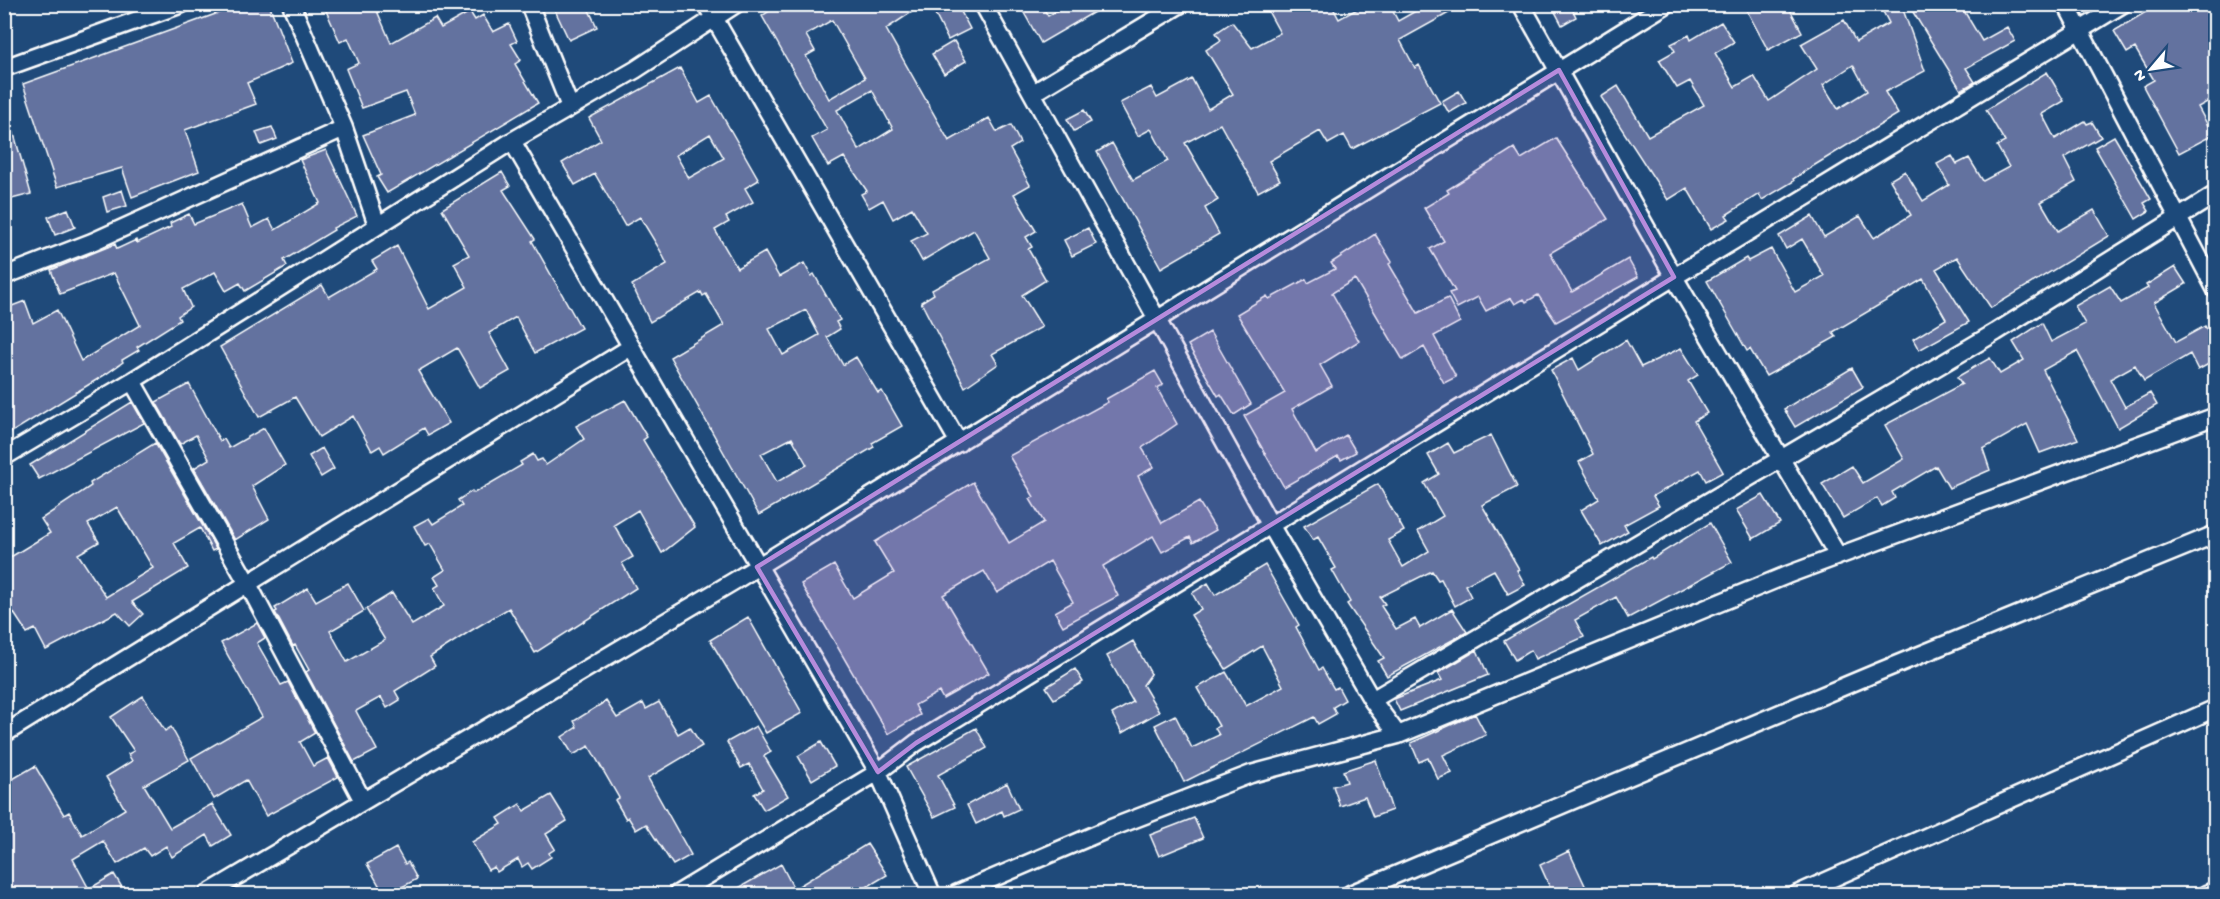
<svg xmlns="http://www.w3.org/2000/svg" width="2220" height="899" font-family="'Gochi Hand',sans-serif">
<style>
.building{fill:#64729f;stroke:#fff;stroke-width:1.5;fill-rule:evenodd}
.lines{fill:none;stroke-linecap:round;stroke-linejoin:round}
.minor-casing{stroke:#fff;stroke-width:21}
.minor{stroke:#1f4a7a;stroke-width:16}
.marked{fill:#b68bdc;fill-opacity:0.2;stroke:#b68bdc;stroke-width:4.5;stroke-linejoin:round}
</style>
<rect width="100%" height="100%" fill="#1f4a7a"/>
<filter id="ink" filterUnits="userSpaceOnUse"><feTurbulence type="fractalNoise" baseFrequency=".0167" numOctaves="2"/><feDisplacementMap in="SourceGraphic" scale="12" xChannelSelector="R" yChannelSelector="G"/><feConvolveMatrix kernelMatrix="1 2 1 2 8 2 1 2 1" color-interpolation-filters="sRGB"/></filter>
<g filter="url(#ink)">
<path class="building" d="M230,4H269L292,63L247,83L256,104L185,130L199,171L132,197L122,168L57,187L23,84L232,8Z
M323,4H374L391,43L435,18L441,28L470,12L475,20L483,15L493,32L509,24L517,41L511,44L521,60L515,64L538,103L387,193L377,177L381,175L363,135L415,115L406,92L362,108L346,69L359,63L348,38L340,42Z
M552,4H586L597,27L569,40Z
M780,4H924L886,29L949,141L989,118L997,132L1011,125L1020,143L1010,149L1030,185L1014,194L1036,231L1026,237L1032,247L1028,249L1046,280L1022,295L1042,327L992,354L998,364L965,387L921,302L934,294L932,290L990,258L974,230L922,261L911,241L927,233L912,208L893,219L883,200L869,208L861,194L867,191L844,157L828,166L812,138L827,130L762,16ZM832,20L865,78L829,99L806,56L815,51L806,35ZM872,90L893,129L859,150L837,110Z
M930,4H957L970,29L948,40Z
M1019,4H1041L1048,16L1068,4H1108L1041,43Z
M1280,4H1331L1339,19L1366,4H1389L1398,21L1428,4H1465L1400,40L1415,68L1419,65L1440,103L1352,149L1344,135L1328,144L1320,131L1269,161L1280,180L1258,192L1220,124L1185,143L1218,200L1205,208L1219,234L1161,268L1097,152L1112,143L1133,180L1168,161L1151,129L1138,136L1120,103L1151,87L1157,98L1192,79L1208,109L1233,94L1206,50L1221,40L1216,33L1232,22L1252,48L1280,33L1268,11Z
M1551,4H1570L1576,17L1562,25Z
M1754,4H1787L1802,32L1768,50L1746,9Z
M1879,4H1901L1925,71L1885,92L1898,114L1810,168L1793,179L1794,181L1762,200L1759,194L1726,215L1729,219L1711,229L1687,188L1668,200L1601,97L1618,86L1648,136L1704,105L1690,81L1677,88L1659,60L1675,51L1671,44L1689,35L1691,40L1721,22L1734,42L1715,53L1735,87L1754,76L1769,101L1817,69L1801,44L1844,20L1856,42L1889,23ZM1853,65L1867,91L1838,109L1823,85Z
M1908,4H1960L1982,41L2007,27L2015,41L1966,68L1975,82L1961,90Z
M2159,4H2216V28L2208,33L2216,46V97L2198,107L2213,135L2179,153L2143,86L2154,80L2135,48L2127,53L2114,31Z
M954,41L966,61L944,74L932,54Z
M680,68L699,103L711,96L759,180L745,188L753,202L726,217L729,222L715,230L737,268L765,252L779,277L804,263L811,276L814,274L840,320L836,322L840,329L827,337L843,365L856,357L878,393L882,391L902,426L872,443L874,447L759,515L670,357L724,325L706,294L703,296L701,292L650,322L632,285L667,264L660,250L640,217L625,226L595,174L575,185L562,163L601,140L589,118ZM710,134L724,158L689,178L676,155ZM806,310L819,335L783,355L769,329ZM792,438L807,465L777,482L761,454Z
M2047,72L2064,101L2042,114L2055,139L2085,121L2087,124L2092,122L2101,137L2064,158L2076,182L2041,202L2058,231L2094,210L2109,236L1991,308L1957,257L1936,269L1969,322L1919,350L1913,339L1946,319L1923,279L1833,332L1836,337L1766,376L1750,349L1747,351L1707,281L1746,258L1748,261L1771,249L1795,292L1824,276L1802,239L1786,249L1779,236L1812,216L1824,237L1860,216L1874,238L1911,215L1890,180L1905,171L1923,201L1949,185L1937,164L1952,156L1957,164L1969,158L1983,181L2009,167L1997,146L2005,142L1986,110Z
M1459,91L1466,103L1449,113L1442,101Z
M1084,110L1091,122L1074,131L1067,119Z
M9,116L31,194L4,201V117Z
M272,127L277,139L261,145L256,132Z
M2114,136L2151,199L2144,203L2149,211L2136,219L2095,147Z
M1556,138L1608,219L1550,253L1572,292L1628,259L1638,277L1556,322L1538,295L1526,302L1524,299L1515,304L1511,298L1486,311L1478,297L1457,308L1449,293L1455,291L1430,249L1444,241L1424,208L1449,193L1447,190L1514,148L1521,159Z
M326,150L357,216L333,228L334,230L284,260L287,266L245,291L240,283L226,291L215,272L183,289L191,307L178,316L180,320L137,347L139,350L122,360L123,362L106,374L4,437V309L25,301L33,323L57,310L81,361L140,325L114,273L60,294L51,270L115,244L117,249L136,240L137,243L171,227L170,223L189,214L194,224L242,204L252,228L269,219L275,230L320,203L300,160Z
M502,172L510,186L503,190L535,239L532,241L581,328L535,353L516,317L489,333L510,371L480,388L457,348L418,371L449,423L428,435L424,428L384,453L380,446L372,451L353,416L319,437L295,397L259,417L220,347L322,285L329,297L377,269L372,261L397,246L429,309L467,287L454,263L469,255L442,209Z
M122,190L127,206L107,212L103,197Z
M68,209L75,227L55,235L48,217Z
M1088,228L1096,244L1072,256L1064,240Z
M1375,234L1392,262L1389,264L1418,313L1448,298L1460,322L1434,336L1456,377L1444,383L1424,347L1403,360L1355,279L1332,293L1359,341L1320,365L1332,386L1292,409L1316,453L1346,435L1356,452L1341,460L1338,456L1284,487L1244,416L1285,393L1237,314L1267,296L1269,299L1306,279L1308,283L1335,269L1331,263Z
M2175,267L2186,284L2154,303L2176,342L2205,326L2216,344V360L2198,370L2190,354L2144,381L2135,365L2110,379L2125,407L2150,393L2157,405L2118,428L2077,351L2043,370L2078,439L2040,453L2027,424L1983,449L1990,470L1949,488L1936,466L1892,492L1895,498L1882,506L1877,498L1843,518L1822,484L1852,466L1863,483L1904,459L1885,425L1962,384L1957,377L1990,358L2000,374L2024,360L2013,342L2042,323L2051,342L2085,324L2075,306L2110,286L2121,303L2148,288L2146,285Z
M1210,332L1251,404L1234,415L1221,394L1218,396L1188,345Z
M1626,340L1641,367L1681,348L1698,375L1688,381L1707,413L1694,421L1723,472L1706,481L1700,470L1653,496L1659,506L1624,525L1628,531L1602,546L1581,510L1599,499L1579,462L1593,454L1551,370L1573,358L1579,370Z
M1852,368L1863,387L1795,427L1784,409Z
M1155,371L1163,385L1157,388L1177,424L1142,448L1154,467L1138,476L1162,523L1199,502L1216,530L1193,543L1190,537L1162,552L1153,536L1103,566L1118,596L1063,626L1055,612L1073,602L1050,561L997,593L984,571L963,583L943,595L989,673L943,699L939,692L915,705L920,715L888,734L801,584L834,565L853,598L894,573L875,542L973,482L1009,543L1044,522L1030,499L1034,497L1009,456L1108,402L1106,399Z
M189,384L220,441L224,439L229,448L264,428L285,465L252,486L269,519L235,540L194,468L209,459L196,435L180,444L156,402Z
M625,400L647,437L643,440L695,527L662,553L638,510L614,525L633,557L622,563L636,588L535,653L509,608L472,630L430,657L435,666L395,691L400,700L387,708L381,697L356,711L377,750L354,762L306,672L309,670L295,645L293,646L275,612L277,611L275,608L308,588L316,601L348,583L364,611L330,631L347,662L385,640L366,609L392,593L412,625L444,606L434,588L439,585L434,577L445,570L430,544L425,546L414,526L429,518L433,524L462,506L458,500L472,491L474,493L522,465L520,462L533,454L537,461L542,459L546,465L584,439L576,426Z
M132,402L144,423L39,479L30,465Z
M1491,435L1517,487L1482,505L1519,569L1517,570L1525,585L1508,594L1494,570L1465,585L1471,597L1455,606L1441,579L1438,580L1432,571L1380,597L1385,604L1381,606L1396,629L1415,619L1420,628L1452,609L1467,632L1387,676L1378,661L1384,658L1347,604L1350,602L1332,570L1336,568L1318,537L1313,540L1304,526L1378,484L1404,531L1388,540L1403,567L1429,551L1418,531L1443,516L1424,483L1439,474L1428,455L1448,443L1454,453Z
M155,443L216,549L212,551L200,528L174,543L188,568L132,602L143,614L130,626L117,612L46,650L35,629L27,633L4,598V561L50,533L41,519L91,486L90,483ZM117,507L153,568L106,597L78,554L99,542L88,524Z
M322,448L334,469L321,477L309,456Z
M1763,495L1780,523L1753,539L1736,510Z
M1710,523L1732,562L1628,618L1616,597L1575,620L1584,637L1535,659L1531,650L1515,660L1504,641L1651,557L1652,559Z
M1265,565L1299,625L1296,627L1319,670L1322,668L1334,689L1338,687L1345,700L1333,707L1336,714L1318,724L1314,717L1184,782L1155,725L1175,715L1192,748L1219,735L1215,728L1219,726L1197,688L1226,672L1246,706L1283,686L1262,646L1226,669L1191,615L1201,609L1192,593L1208,583L1215,595Z
M748,617L802,713L766,733L710,640Z
M257,623L265,638L257,643L281,685L288,682L315,733L300,742L313,766L328,758L338,777L266,816L246,780L214,799L191,758L262,717L221,643Z
M1133,641L1151,674L1143,685L1159,712L1122,733L1112,714L1133,702L1107,656Z
M1477,650L1488,675L1400,711L1394,699L1442,680L1438,673Z
M1075,669L1083,682L1054,699L1046,687Z
M143,696L165,731L171,727L189,760L144,785L170,828L212,804L231,835L213,846L207,835L172,857L166,846L150,856L144,848L117,864L103,841L73,859L89,889L114,874L126,894H4V784L35,766L64,815L69,812L82,835L125,809L106,777L132,761L128,754L134,751L111,717Z
M606,701L617,718L643,703L646,709L659,702L678,734L690,727L702,746L648,778L691,855L673,865L646,824L636,830L628,817L626,819L615,800L619,798L589,746L573,755L562,737L577,727L574,721Z
M1475,714L1486,735L1443,755L1452,773L1438,779L1428,758L1419,762L1411,743Z
M756,726L771,752L764,756L788,796L764,810L754,794L763,789L749,764L741,768L727,742Z
M976,728L987,748L938,775L955,807L934,817L906,767Z
M821,742L835,766L812,780L798,756Z
M1376,760L1392,810L1373,817L1365,797L1340,806L1333,786L1347,782L1343,771Z
M1007,783L1019,809L1004,816L1002,811L976,824L967,805Z
M551,795L567,821L546,834L555,849L549,853L551,857L532,869L528,863L522,867L518,859L497,872L494,867L488,870L472,842L502,824L498,818L520,804L524,811Z
M1194,818L1203,838L1159,856L1150,835Z
M867,844L887,875L855,894H728L781,864L794,889Z
M396,848L405,864L408,862L417,879L389,894H384L367,864Z
M1569,851L1589,894H1553L1540,865Z"/>
<g class="lines">
<g class="minor-casing">
<path id="minor" d="M291,4L344,128L377,225
M529,4L570,107
M706,4L959,443
M983,4L1271,526L1372,700L1398,735
M1521,4L1674,277L1838,556
M2066,4L2216,290
M4,68L182,4
M1033,93L1181,4
M512,141L878,772L932,894
M4,276L92,242L344,128
M132,381L248,584L363,801
M4,457L132,381L512,141L635,70L736,4
M1372,700L1996,332L2216,194
M4,734L631,347
M207,894L736,580L1667,4
M677,894L878,772L916,743L1674,277L2123,4
M956,894L1106,830L1251,774L1398,735L1787,575L2216,416
M1350,894L1878,672L2216,534
M1797,894L2216,708
M2206,894L2216,890"/>
</g>
<use href="#minor" class="minor"/>
</g>
</g>
<path class="marked" d="M1559,70L1674,277L916,743L878,772L757,567Z"/>
<rect width="2220" height="899" fill="none" stroke="#1f4a7a" stroke-width="24"/>
<rect x="12" y="12" width="2196" height="875" fill="none" stroke="#fff" stroke-width="2" filter="url(#ink)"/>
<g transform="translate(2151 69) rotate(241)" stroke="#1f4a7a" stroke-width="4.5" paint-order="stroke">
<path d="M0-4.5L10 22L0 15L-10 22Z" fill="#ffffff"/>
<text y="-9" font-size="16" font-weight="bold" text-anchor="middle" fill="#ffffff">N</text>
</g>
</svg>
